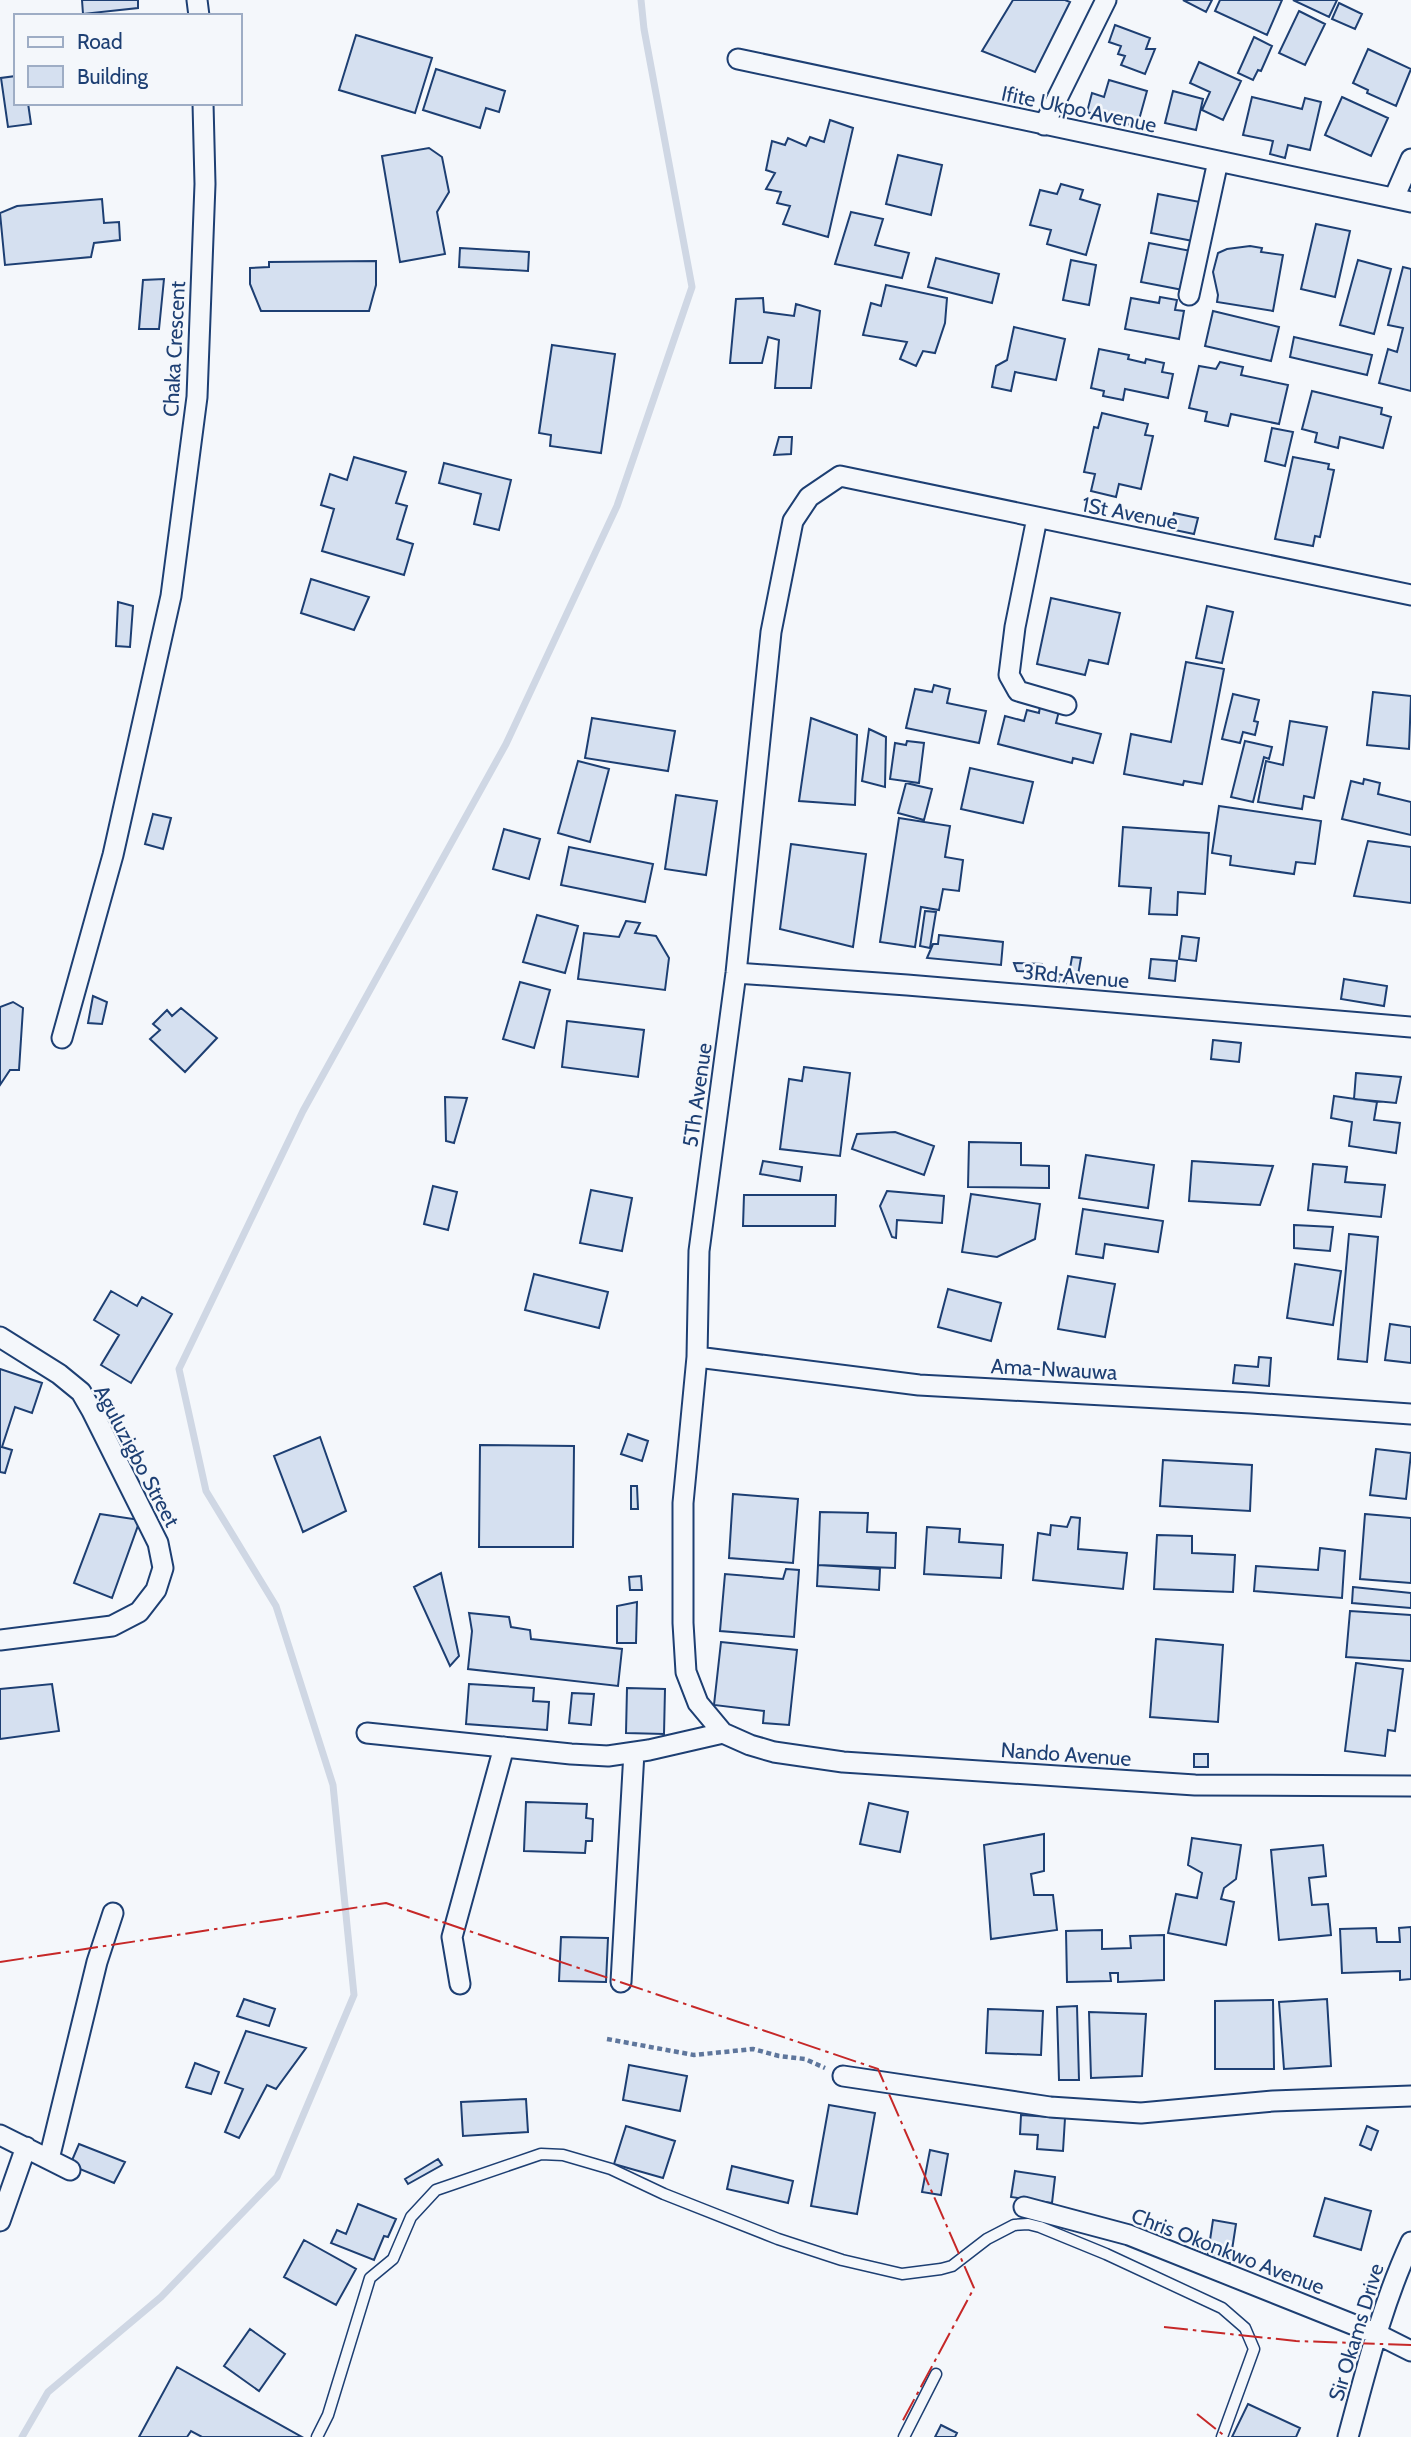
<svg xmlns="http://www.w3.org/2000/svg" width="1411" height="2437" font-family="Cabin,sans-serif">
<style>
.lines{fill:none;stroke-linecap:round;stroke-linejoin:round}
.stream{stroke:#cfd7e4;stroke-width:7}
.building{fill:#d5e0f0;stroke:#1d3f73;stroke-width:2}
.service-casing{stroke:#1d3f73;stroke-width:13}
.minor-casing{stroke:#1d3f73;stroke-width:23}
.path{stroke:#5e769c;stroke-width:4.5;stroke-dasharray:5 3.5;stroke-linecap:butt}
.service{stroke:#f4f7fb;stroke-width:10}
.minor{stroke:#f4f7fb;stroke-width:19}
.power{stroke:#c62828;stroke-width:2;stroke-dasharray:24 5 3.5 5;stroke-linecap:butt}
.labels{text-anchor:middle;dominant-baseline:central;stroke-width:5;stroke-linejoin:round;paint-order:stroke}
.street-label{font-size:21px;fill:#1d3f73;stroke:#f4f7fb}
</style>
<rect width="100%" height="100%" fill="#f4f7fb"/>
<g class="lines">
<path class="stream" d="M22,2437L48,2392L161,2297L277,2177L354,1995L333,1785L276,1606L206,1491L179,1369L303,1111L506,744L617,506L692,287L644,29L641,0"/>
</g>
<path class="building" d="M82,0H138V8L83,14Z
M1013,0H1065L1070,2L1035,72L982,51Z
M1183,0H1212L1206,12Z
M1220,0H1282L1267,35L1215,11Z
M1293,0H1337L1329,17Z
M1339,3L1362,14L1355,29L1332,19Z
M1299,11L1325,24L1305,65L1279,53Z
M1115,25L1150,38L1146,49H1155L1145,74L1121,65L1125,56L1118,54L1121,46L1109,42Z
M356,35L432,58L415,113L339,90Z
M1254,37L1272,46L1261,71L1258,70L1253,80L1238,73Z
M1368,49L1411,69L1396,106L1367,93L1368,90L1353,83Z
M1199,62L1241,81L1223,120L1202,110L1210,92L1190,83Z
M436,69L505,91L499,112L486,108L480,128L423,110Z
M16,76V103H28L31,124L8,127L1,78Z
M1109,80L1147,91L1137,127L1087,112L1092,93L1104,97Z
M1173,91L1203,99L1196,130L1165,123Z
M1252,97L1302,109L1305,98L1321,102L1310,150L1288,145L1285,158L1270,154L1273,141L1243,135Z
M1342,97L1388,118L1371,156L1325,135Z
M830,120L853,128L828,237L783,224L790,206L777,203L781,192L766,189L775,173L766,170L772,141L785,145L788,138L806,146L810,137L824,142Z
M429,148L442,157L449,192L437,212L445,254L400,262L382,156Z
M898,155L942,165L931,215L886,204Z
M1061,184L1083,190L1080,199L1100,205L1086,255L1047,244L1051,230L1030,225L1040,190L1057,194Z
M1158,194L1200,202L1193,241L1151,233Z
M102,199L104,223L119,222L120,240L94,243L91,257L5,265L0,213L17,206Z
M851,212L883,219L875,245L909,253L902,278L835,264Z
M1316,224L1350,231L1335,297L1301,289Z
M1149,243L1191,251L1183,290L1141,282Z
M1250,246L1262,248L1261,252L1283,255L1273,311L1217,302L1218,295L1213,272L1218,253L1227,249Z
M460,248L529,252L528,271L459,267Z
M936,258L999,274L992,303L928,287Z
M1071,260L1096,265L1089,305L1063,300Z
M1358,260L1391,269L1374,334L1340,325Z
M376,261V285L369,311H261L250,284V268L269,267V262Z
M1403,267L1411,269V391L1379,383L1388,349L1397,352L1403,328L1388,325Z
M164,279L159,329H139L143,280Z
M886,285L947,298L945,323L935,353L923,351L916,366L900,359L907,342L863,335L871,303L881,306Z
M1160,297L1177,300L1175,310L1184,311L1179,339L1125,329L1131,298L1159,303Z
M763,298L764,312L794,316L796,304L820,311L811,388H775L779,340L768,337L762,363H730L736,299Z
M1213,311L1279,327L1271,361L1205,346Z
M1014,327L1065,339L1056,380L1015,372L1011,391L992,387L996,366L1007,360Z
M1294,337L1372,355L1367,375L1290,357Z
M552,345L615,354L601,453L550,446L551,435L539,433Z
M1099,349L1129,355L1128,359L1145,363L1146,359L1164,363L1162,372L1173,374L1168,398L1125,389L1123,400L1103,396L1104,391L1091,388Z
M1220,362L1243,367L1241,375L1288,385L1279,424L1231,414L1228,426L1205,421L1207,412L1189,408L1199,366L1216,369Z
M1312,391L1382,408L1381,414L1391,417L1383,448L1340,437L1338,448L1315,442L1317,433L1302,429Z
M1102,413L1148,424L1145,435L1153,436L1141,489L1119,484L1116,497L1091,491L1095,474L1084,472L1094,427L1098,428Z
M1272,428L1293,432L1285,466L1265,461Z
M779,437H792L791,454L774,455Z
M354,457L406,472L396,503L407,506L397,539L413,544L404,575L322,551L334,509L321,505L330,474L347,480Z
M1293,457L1329,464L1328,469L1334,470L1320,537L1315,536L1313,546L1275,539Z
M444,463L511,480L499,530L474,524L481,494L439,483Z
M1174,513L1198,518L1194,534L1170,529Z
M311,579L369,597L354,630L301,613Z
M1051,598L1120,613L1108,664L1089,660L1085,675L1037,664Z
M118,602L133,606L130,647L116,646Z
M1207,606L1233,612L1222,663L1196,658Z
M1186,662L1224,669L1202,784L1184,781L1183,785L1124,774L1131,734L1171,742Z
M934,685L950,689L947,703L986,711L979,743L906,728L915,689L932,692Z
M1373,692L1411,696L1409,749L1367,745Z
M1233,694L1259,700L1254,721L1258,722L1255,735L1243,732L1240,743L1222,739Z
M1040,706L1059,711L1056,723L1101,734L1093,763L1073,758L1072,763L998,744L1005,716L1024,721L1027,710L1039,713Z
M592,718L675,731L668,771L585,758Z
M811,718L857,735L855,805L799,801Z
M1290,721L1327,727L1314,798L1304,796L1302,809L1258,802L1266,761L1283,765Z
M869,729L886,737L885,787L862,781Z
M907,741L924,743L919,783L890,779L895,743L906,745Z
M1245,741L1272,747L1269,759L1264,757L1253,802L1231,797Z
M578,761L609,769L590,842L558,833Z
M970,768L1033,782L1023,823L961,809Z
M1364,779L1380,783L1378,794L1411,802V835L1342,819L1351,781L1363,784Z
M906,783L932,789L924,820L898,813Z
M676,795L717,801L706,875L665,869Z
M1219,806L1321,821L1315,864L1296,862L1294,874L1230,865L1231,856L1212,853Z
M153,814L171,818L163,849L145,844Z
M899,818L950,826L945,857L963,860L959,891L943,889L939,910L921,907L915,947L880,942Z
M1123,827L1209,833L1205,894L1178,892L1177,915L1149,914L1151,888L1119,886Z
M504,829L540,839L529,879L493,869Z
M1368,841L1411,847V903L1354,896Z
M791,844L866,854L853,947L780,929Z
M569,847L653,864L645,902L561,885Z
M925,911L936,912L930,948L920,946Z
M537,915L578,926L565,973L523,962Z
M626,921L640,923L635,933L656,936L669,958L665,990L578,979L584,933L619,937Z
M939,935L1003,942L1001,965L927,958L933,944H938Z
M1182,936L1199,938L1196,961L1179,959Z
M1072,957L1081,958L1078,975L1069,974Z
M1151,959L1177,961L1175,981L1149,978Z
M1014,963L1042,964V972L1017,971Z
M1048,972L1067,976L1066,983L1047,979Z
M1344,979L1387,986L1384,1006L1341,999Z
M520,982L550,990L534,1048L503,1039Z
M93,996L107,1002L102,1024L88,1023Z
M13,1002L23,1008L19,1070H10L0,1085V1007Z
M181,1008L217,1038L185,1072L150,1039L160,1030L153,1024L167,1010L172,1016Z
M567,1021L644,1030L638,1077L562,1067Z
M1213,1040L1241,1043L1239,1062L1211,1059Z
M804,1067L850,1073L840,1156L780,1149L789,1079L802,1081Z
M1356,1073L1401,1077L1396,1103L1354,1099Z
M1334,1096L1377,1102L1374,1120L1400,1123L1396,1153L1349,1146L1352,1122L1331,1118Z
M445,1097L467,1098L454,1143L446,1141Z
M895,1132L934,1146L924,1175L852,1149L857,1134Z
M969,1142L1021,1143V1165L1049,1166V1188L968,1187Z
M1086,1155L1154,1165L1148,1208L1079,1198Z
M763,1161L802,1167L800,1181L760,1174Z
M1192,1161L1273,1166L1260,1205L1189,1201Z
M1313,1164L1347,1167L1345,1182L1385,1185L1381,1217L1308,1210Z
M433,1186L457,1192L448,1230L424,1224Z
M591,1190L632,1198L622,1251L580,1243Z
M887,1191L944,1196L942,1223L897,1220L896,1238L892,1237L880,1206Z
M971,1194L1040,1204L1035,1239L997,1257L962,1252Z
M744,1195H836L835,1226H743Z
M1083,1209L1163,1221L1158,1252L1105,1244L1103,1258L1076,1254Z
M1294,1225L1333,1227L1330,1251L1294,1248Z
M1349,1234L1378,1237L1367,1362L1338,1359Z
M1295,1264L1341,1271L1333,1325L1287,1318Z
M534,1274L608,1292L599,1328L525,1310Z
M1068,1276L1115,1284L1105,1337L1058,1329Z
M948,1289L1001,1303L991,1341L938,1327Z
M111,1291L137,1306L142,1297L172,1314L131,1383L101,1365L119,1335L94,1320Z
M1390,1324L1411,1327V1363L1385,1360Z
M1259,1357L1271,1358L1269,1386L1233,1383L1235,1365L1258,1367Z
M0,1369L42,1383L32,1413L15,1407L2,1447L12,1450L5,1473L0,1472Z
M628,1434L648,1441L642,1461L621,1454Z
M320,1437L346,1511L303,1532L274,1456Z
M480,1445L574,1446L573,1547H479Z
M1376,1449L1411,1453L1406,1499L1370,1495Z
M1163,1460L1252,1465L1250,1511L1160,1506Z
M631,1486H637L638,1509H631Z
M733,1494L798,1499L793,1563L729,1558Z
M820,1512L868,1513L867,1532L896,1533L895,1568L818,1565Z
M100,1514L140,1520L112,1598L74,1583Z
M1365,1514L1411,1518V1583L1360,1579Z
M1071,1517L1080,1518L1078,1549L1127,1553L1123,1589L1033,1580L1038,1533L1050,1535L1051,1525L1067,1527Z
M927,1527L960,1529L959,1542L1003,1545L1001,1578L924,1574Z
M1157,1535L1192,1536V1553L1235,1555L1233,1592L1154,1589Z
M1320,1548L1345,1551L1342,1598L1254,1591L1256,1566L1318,1570Z
M818,1565L880,1569L879,1590L817,1586Z
M786,1569L799,1570L794,1637L720,1631L725,1574L783,1579Z
M441,1573L459,1656L450,1666L414,1587Z
M641,1576L642,1590H630L629,1577Z
M1353,1587L1411,1593V1608L1352,1603Z
M637,1602L636,1643H617V1606Z
M1350,1611L1411,1615V1661L1346,1657Z
M469,1613L509,1617L511,1627L530,1630L531,1639L622,1649L618,1686L468,1669L472,1631Z
M1156,1639L1223,1645L1218,1722L1150,1717Z
M721,1642L797,1650L789,1725L763,1723L764,1711L714,1705Z
M1356,1663L1403,1669L1395,1731L1388,1730L1385,1756L1345,1751Z
M52,1684L59,1731L0,1739V1689Z
M469,1684L534,1688L533,1701L549,1702L547,1730L466,1724Z
M627,1688L665,1689L664,1734L626,1733Z
M572,1693L594,1694L591,1725L569,1723Z
M1194,1754H1208V1767H1194Z
M526,1802L587,1804L586,1818L593,1819L592,1841H586L585,1853L524,1851Z
M869,1803L908,1812L900,1852L860,1844Z
M1044,1834V1871L1031,1874L1034,1895H1053L1057,1930L991,1939L984,1845Z
M1192,1838L1241,1845L1236,1879L1224,1888L1221,1899L1234,1902L1226,1945L1168,1933L1176,1894L1197,1898L1202,1873L1188,1865Z
M1323,1845L1326,1876L1309,1878L1312,1905L1328,1904L1331,1935L1279,1940L1271,1850Z
M1411,1927V1979L1400,1980V1971L1342,1973L1340,1929L1376,1928L1377,1942H1400L1399,1928Z
M1102,1930V1949L1131,1948L1130,1936L1164,1935V1980L1118,1982V1973H1110L1111,1981L1067,1982L1066,1931Z
M561,1937L608,1938L606,1982L559,1981Z
M244,1999L275,2009L269,2026L237,2016Z
M1327,1999L1331,2066L1284,2069L1279,2002Z
M1273,2000L1274,2069H1215V2001Z
M1077,2006L1079,2080H1059L1057,2007Z
M988,2009L1043,2011L1041,2055L986,2053Z
M1089,2012L1146,2014L1142,2076L1091,2078Z
M246,2031L306,2048L276,2089L267,2085L239,2138L225,2132L243,2089L225,2083Z
M195,2063L219,2072L211,2094L186,2087Z
M629,2065L687,2076L680,2111L623,2100Z
M526,2099L528,2132L463,2136L461,2102Z
M829,2105L875,2113L857,2214L811,2206Z
M1021,2115L1065,2118L1063,2151L1037,2149L1038,2135L1020,2134Z
M626,2126L675,2141L663,2178L614,2164Z
M1367,2126L1378,2131L1371,2150L1360,2145Z
M79,2144L125,2162L114,2183L70,2165Z
M930,2150L948,2154L941,2195L922,2192Z
M438,2159L442,2165L408,2184L405,2179Z
M732,2166L793,2181L788,2203L727,2189Z
M1015,2171L1055,2177L1052,2203L1011,2197Z
M1325,2198L1371,2211L1361,2250L1314,2236Z
M358,2204L396,2219L388,2237L384,2236L374,2260L331,2243L337,2230L346,2234Z
M1213,2220L1236,2224L1230,2263L1207,2260Z
M304,2240L356,2269L336,2305L284,2277Z
M250,2329L285,2354L259,2391L224,2366Z
M177,2367L302,2437H202L191,2431L187,2437H139Z
M1248,2404L1300,2428L1296,2437H1232Z
M941,2425L957,2433L955,2437H935Z"/>
<g class="lines">
<g class="service-casing">
<path id="service" d="M317,2437L328,2415L370,2278L393,2259L411,2217L436,2190L541,2154L563,2155L611,2169L664,2194L778,2239L842,2260L902,2274L941,2269L952,2266L987,2239L1014,2225L1028,2224L1040,2227L1106,2254L1222,2308L1245,2328L1254,2349L1222,2437
M904,2437L936,2374"/>
</g>
<g class="minor-casing">
<path id="minor" d="M197,0L199,16
M738,59L1411,202
M1044,125L1106,0
M1394,198L1411,159
M1189,295L1218,161
M1037,518L1015,627L1009,675L1018,691L1066,705
M1411,595L840,476L809,497L793,521L771,632L736,973L699,1251L697,1357L683,1503V1623L686,1672L698,1703L723,1733L750,1745L774,1752L843,1762L1195,1785L1411,1786
M736,973L907,985L1411,1027
M62,1038L113,855L171,596L197,397L205,184L203,103
M0,1337L59,1374L81,1392L92,1411L158,1543L163,1568L156,1590L139,1612L112,1626L0,1640
M697,1357L919,1385L1251,1403L1411,1414
M367,1733L571,1754L608,1756L649,1750L723,1733
M621,1982L634,1752
M460,1984L452,1937L504,1747
M843,2076L1050,2107L1141,2113L1273,2101L1411,2096
M0,2135L70,2170
M49,2159L97,1962L113,1913
M1024,2207L1129,2235L1377,2334L1411,2351
M0,2221L26,2147
M1348,2437C1366,2371 1382,2304 1411,2242"/>
</g>
<path class="path" d="M607,2039L694,2055L753,2049L779,2056L805,2059L825,2068"/>
<use href="#service" class="service"/>
<use href="#minor" class="minor"/>
<path class="power" d="M0,1962L386,1903L878,2069L974,2288L901,2424
M1164,2327L1296,2341L1411,2345
M1197,2414L1226,2437"/>
</g>
<g class="labels">
<g class="street-label">
<text transform="translate(1079 109) rotate(12)">Ifite Ukpo Avenue</text>
<text transform="translate(174 349) rotate(-87)">Chaka Crescent</text>
<text transform="translate(1130 513) rotate(11)">1St Avenue</text>
<text transform="translate(1076 976) rotate(5)">3Rd Avenue</text>
<text transform="translate(697 1095) rotate(-82)">5Th Avenue</text>
<text transform="translate(1054 1369) rotate(3)">Ama-Nwauwa</text>
<text transform="translate(137 1456) rotate(62)">Aguluzigbo Street</text>
<text transform="translate(1066 1754) rotate(4)">Nando Avenue</text>
<text transform="translate(1228 2251) rotate(21)">Chris Okonkwo Avenue</text>
<text transform="translate(1356 2332) rotate(-73)">Sir Okams Drive</text>
</g>
</g>
<rect x="14" y="14" width="228" height="91" fill="#f4f7fb" stroke="#9eadc5" stroke-width="2"/>
<rect x="28" y="37" width="35" height="10" fill="#f4f7fb" stroke="#9eadc5" stroke-width="2"/>
<text x="77" y="49" font-size="21" fill="#1d3f73">Road</text>
<rect x="28" y="66" width="35" height="21" fill="#d5e0f0" stroke="#9eadc5" stroke-width="2"/>
<text x="77" y="84" font-size="21" fill="#1d3f73">Building</text>
</svg>
